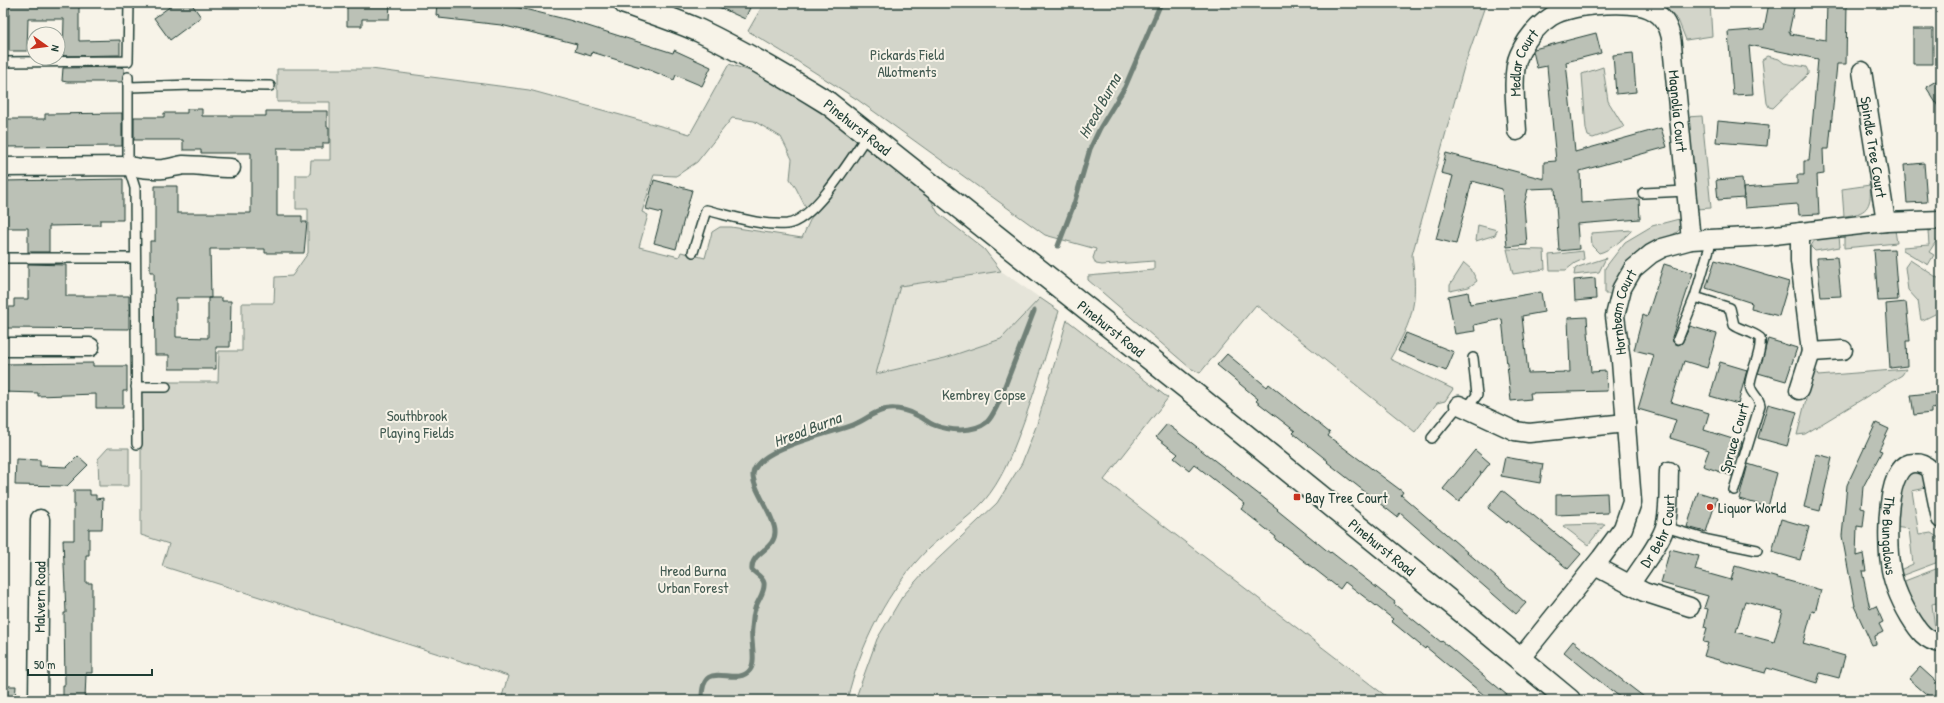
<svg xmlns="http://www.w3.org/2000/svg" width="1944" height="703" font-family="'Patrick Hand',sans-serif">
<style>
.built{fill:#e5e4d9}
.green{fill:#d3d5ca;stroke:#79897f;fill-rule:evenodd}
.lines{fill:none;stroke-linecap:round;stroke-linejoin:round}
.stream{stroke:#6f8077;stroke-width:5}
.building{fill:#bbc1b6;stroke:#1f3d34;fill-rule:evenodd}
.lane-casing{stroke:#1f3d34;stroke-width:12}
.street-casing{stroke:#1f3d34;stroke-width:21}
.secondary-casing{stroke:#1f3d34;stroke-width:25}
.lane{stroke:#f7f3e8;stroke-width:9}
.street{stroke:#f7f3e8;stroke-width:18}
.secondary{stroke:#f7f3e8;stroke-width:22}
.poi-dot{fill:#c8321e;stroke:#f7f3e8;stroke-width:1.5}
.labels{text-anchor:middle;dominant-baseline:central;stroke-width:4;stroke-linejoin:round;paint-order:stroke}
.park-label{font-size:15px;fill:#435b52;stroke:#f7f3e8}
.street-label{font-size:15px;fill:#1f3d34;stroke:#f7f3e8}
.poi-label{font-size:15px;fill:#1f3d34;stroke:#f7f3e8;text-anchor:start}
.water-label{font-size:16px;font-style:italic;fill:#405950;stroke:#f7f3e8}
</style>
<rect width="100%" height="100%" fill="#f7f3e8"/>
<filter id="ink" filterUnits="userSpaceOnUse"><feTurbulence type="fractalNoise" baseFrequency=".025" numOctaves="2"/><feDisplacementMap in="SourceGraphic" scale="8" xChannelSelector="R" yChannelSelector="G"/><feConvolveMatrix kernelMatrix="1 2 1 2 8 2 1 2 1" color-interpolation-filters="sRGB"/></filter>
<g filter="url(#ink)">
<path class="built" d="M1001,271L1040,298L1001,339L945,358L875,374L900,286Z"/>
<path class="green" d="M764,3H1486L1464,67L1412,255C1418,303 1414,318 1390,359L1453,389L1445,401L1437,403L1415,432L1256,305L1200,373L1190,368L1088,280V276L1154,270V261L1102,265L1096,264L1093,258L1096,249L1045,235L858,100L786,54L748,31Z
M1660,3H1710L1712,36L1686,40L1678,20Z
M1768,56L1779,59L1784,63L1806,67L1808,71V74L1773,108L1769,107L1767,103L1762,60Z
M729,64L777,80L832,117L923,185L938,213L984,249L1001,271L900,286L876,374L945,358L1001,339L1040,298L1059,311C1047,351 1035,392 1020,432C1011,456 1001,481 984,501C968,519 946,532 929,548C887,590 861,643 847,700H501L508,676L162,566L169,544L141,535V382H218L219,351H242V303H274L275,277L292,276L308,253V209H296V175H310L311,160H330V102H277V69H371L529,90L690,134ZM732,118L754,121L781,137L792,159L790,179L796,188L811,218L802,238L731,227H720L712,232L705,258L681,252L679,257L639,247L648,215L642,212L654,175L676,176L697,162Z
M1603,67L1608,101L1624,127L1593,138L1588,136L1586,129L1582,74Z
M1702,116L1711,208L1696,209L1686,117Z
M1870,185C1872,208 1866,214 1844,216L1842,189Z
M1683,218C1683,236 1666,236 1654,242C1647,244 1641,249 1636,254C1623,265 1617,278 1612,294H1605V268L1625,242L1652,226Z
M1478,225L1497,230L1495,235L1476,241Z
M1632,230C1625,238 1609,251 1599,253L1592,246L1591,233Z
M1895,230L1897,243L1844,248V234Z
M1937,230L1941,232V234L1929,252L1934,255L1928,265L1903,250V247L1929,245L1928,231Z
M1839,236L1840,247L1815,251L1811,247C1815,234 1828,236 1839,236Z
M1507,249L1544,250L1545,269L1513,274Z
M1583,251L1584,259L1575,263L1566,270H1550L1549,255Z
M1606,258L1599,272L1574,275L1575,269L1578,267Z
M1910,260L1941,280V311L1923,320H1921L1918,301L1908,290L1905,267Z
M1464,263L1471,269L1477,281L1469,287L1450,291V285Z
M1067,320L1168,398L1104,480L1391,700H855L877,639L902,597L923,573L997,503L1022,463L1037,424Z
M1906,369L1902,375L1805,434L1797,435L1813,371L1816,370L1818,376Z
M108,448H129V486H99L98,459Z
M1908,470L1924,472L1926,488L1912,491L1919,535L1931,533L1939,538L1941,547V561L1898,577L1900,570L1913,564L1909,529L1894,527L1892,520Z
M1605,524L1588,545L1563,526L1565,525Z
M1941,567V602L1932,604L1935,629L1941,628V636L1921,625L1902,582Z"/>
<g class="lines">
<path class="stream" d="M1058,246L1074,204L1090,149L1100,128L1125,87L1161,3
M702,700C701,655 735,689 750,670C757,661 750,640 752,628C753,620 753,610 757,604C760,597 765,591 764,583C763,577 756,574 752,570C750,552 776,550 775,531C774,514 752,489 753,474C756,448 832,433 853,425C866,420 875,410 889,409C898,408 910,411 918,416C924,418 928,423 934,425C950,431 973,433 987,422C992,417 995,410 998,404L1034,311"/>
</g>
<path class="building" d="M9,3H79V41L120,40V55L63,56L64,19H28L27,51H9Z
M175,3H191L201,17L170,40L154,18Z
M347,3H390L389,19H362V26H347Z
M437,3H491L512,6L569,20L673,53L674,50L711,67L702,86L676,75L674,80L640,66V67L592,52L591,56L575,51L577,44L550,37L501,25L439,18L440,16L436,15Z
M710,3H752L745,19Z
M1769,3H1795L1789,32H1791L1790,34L1826,40L1827,3H1847L1846,64H1837L1829,149H1823L1824,174L1817,175L1819,214L1799,215L1798,204L1745,208L1743,188L1797,184V175H1804V161H1809L1818,59L1749,45L1753,94L1733,95L1728,32L1764,29Z
M1913,29H1933V64H1913Z
M1596,33L1601,53L1566,62L1575,152L1661,128L1667,147L1580,171L1581,203L1639,199L1640,219L1577,224L1579,249L1559,251L1555,188L1528,189L1524,205L1527,245L1507,247L1502,189L1472,181L1456,244L1436,239L1453,176L1441,173L1446,153L1544,179V162L1556,161L1547,66L1537,68L1533,51L1534,49Z
M1633,53L1636,92L1616,94L1613,55Z
M63,68L120,67L124,68V73L122,82H67L62,81Z
M1941,78V111L1926,87Z
M187,109H202V116H266V111H327V127H329V143H323V148H277V216H302V222H307L304,253H265V249H210L211,298H176V337L208,338V298H222V301H231L230,347H216V369H169V355H155L154,272H150V241H155V186H177V213H251V153H201V150H183V140H134V117H164V113H187Z
M122,113V146L3,147V119H45V114Z
M1718,121L1769,126L1767,146L1716,142Z
M1924,163L1927,202L1907,203L1904,165Z
M1742,178L1744,198L1718,200L1716,180Z
M123,179V220H100V225L49,226V252H28V228H5V216H3V181Z
M654,180L692,190L676,249L654,243L662,213L646,209Z
M1894,249L1898,300L1878,301L1874,250Z
M1837,257L1841,296L1821,297L1817,258Z
M1715,260L1789,282L1779,316L1751,309L1752,303L1706,288Z
M28,264L66,265V296H129V329L3,328V307H14V299H28Z
M1664,264L1693,273L1672,337L1673,342L1678,345L1682,343L1690,326L1717,334L1707,368L1684,361L1671,402L1709,413L1704,430L1742,442L1732,476L1703,466L1709,450L1670,438L1676,420L1638,409L1654,355L1634,350L1643,315L1647,317Z
M1595,278L1596,299L1575,301L1574,280Z
M1468,292L1470,304L1541,292L1544,312L1522,316L1528,373L1570,372L1568,318L1587,317L1591,372L1606,371L1607,391L1530,393L1531,399L1511,401L1502,319L1474,325L1475,331L1455,334L1448,296Z
M1906,302L1910,341H1906L1907,366L1890,368L1886,304Z
M1406,333L1454,352L1446,371L1398,351Z
M1768,339L1797,348L1786,381L1758,373Z
M1227,354L1267,387L1269,384L1330,433L1328,436L1403,492L1401,495L1526,603L1516,614L1400,513L1397,517L1327,462L1328,461L1293,433L1295,431L1256,401L1258,399L1217,365Z
M1720,362L1747,370L1738,404L1710,396Z
M93,363V366H127V391H123V408H96V394L38,396V393L3,392V364Z
M1938,392L1940,408L1931,409V413L1914,415L1911,395Z
M1768,404L1797,412L1787,446L1758,438Z
M1876,423L1889,429L1879,450L1882,451L1863,487L1861,508L1865,509L1863,527L1857,526L1856,556L1863,554L1866,571H1862L1870,609L1876,606L1883,622L1879,624L1883,632L1875,636L1876,644L1872,645L1854,606H1855L1842,536L1847,485Z
M1167,424L1278,509L1277,510L1330,553L1331,552L1349,566L1395,602L1394,604L1441,642L1442,641L1513,700H1490L1426,647L1425,649L1391,621L1393,619L1345,582L1340,589L1290,550L1275,539L1276,537L1241,509L1245,504L1194,464L1189,470L1174,458L1178,454L1156,437Z
M1475,450L1490,463L1482,473L1480,472L1481,474L1459,502L1443,489Z
M1816,454L1832,458L1820,511L1804,507Z
M78,456L88,465L67,486L15,485L16,459L40,460V466L67,467Z
M1505,457L1543,464L1540,483L1501,476Z
M1748,464L1777,473L1768,507L1739,499Z
M74,490H90V495H96V499L103,498L102,529H89V555H86V583H92V673H86L85,700H63V685H65L64,613H66L63,540H74Z
M1502,490L1581,554L1568,569L1508,521L1507,523L1488,508Z
M1698,492L1717,498L1706,532L1687,527Z
M1607,493L1608,513L1556,515V495Z
M1781,519L1809,527L1800,560L1772,552Z
M1670,549L1699,556L1695,570L1731,580L1735,566L1821,590L1815,612L1812,611L1803,644L1845,656L1839,678L1820,673L1817,683L1767,668L1765,673L1704,656L1708,643L1703,642L1707,628L1704,627L1708,609L1704,608L1708,596L1661,583ZM1745,601L1783,611L1774,642L1736,632Z
M1573,641L1631,687L1648,700H1624L1598,680L1564,652Z
M1920,667L1941,686V691L1933,700L1909,679Z
M3,686H16L15,700H3Z"/>
<g class="lines">
<g class="lane-casing">
<path id="lane" d="M3,62L128,61L129,3
M128,77V166L135,188L137,444
M129,87L193,85L270,86
M1643,193L1687,191
M1712,239L1695,297L1730,308L1734,325C1742,331 1752,331 1760,338C1762,353 1752,368 1750,383C1749,393 1759,396 1760,405L1734,490
M693,252L706,210C732,216 759,226 787,224C814,221 853,156 868,134
M3,258H135
M1678,339L1695,297
M136,387H166
M1467,408L1477,395L1473,358
M1432,438L1459,405
M1665,527L1708,540L1757,550"/>
</g>
<g class="street-casing">
<g id="street">
<path id="s1" d="M1862,71L1886,222"/>
<path id="s2" d="M1517,131C1516,111 1511,72 1519,55C1526,39 1538,25 1552,16C1572,5 1617,2 1640,6C1646,7 1654,11 1659,15C1668,23 1671,33 1672,45L1691,240"/>
<path d="M3,167L128,166C140,168 151,170 163,169C170,168 177,166 184,165C200,165 215,168 231,168"/>
<path d="M1800,232V261L1811,352L1843,350"/>
<path d="M3,347H90"/>
<path d="M1799,390L1811,352"/>
<path d="M1459,405L1515,431L1529,433L1626,423"/>
<path id="s3" d="M1941,519L1931,470C1927,466 1922,463 1915,463C1884,461 1887,543 1890,563C1892,582 1900,600 1910,617C1918,630 1925,641 1941,643"/>
<path d="M1595,566L1644,592L1690,607"/>
<path id="s4" d="M1630,585C1640,568 1659,546 1665,527C1670,509 1668,489 1669,471"/>
<path id="s5" d="M1520,659L1601,558L1623,528L1632,502L1621,361L1615,316L1622,288L1633,269L1651,254L1662,248L1691,240L1767,236L1886,222L1941,220"/>
<path id="s6" d="M38,700L40,519"/>
</g>
</g>
<g class="secondary-casing">
<g id="secondary">
<path id="s7" d="M625,3C650,12 676,20 700,31C744,52 786,77 828,103L1192,392L1475,622L1569,700"/>
</g>
</g>
<use href="#lane" class="lane"/>
<use href="#street" class="street"/>
<use href="#secondary" class="secondary"/>
</g>
</g>
<g class="poi-dot">
<rect x="1293" y="493" width="8" height="8" rx="2"/>
<circle cx="1710" cy="507" r="4"/>
</g>
<g class="labels">
<g class="park-label">
<text x="907" y="54">Pickards Field<tspan x="907" dy="17">Allotments</tspan></text>
<text x="984" y="394">Kembrey Copse</text>
<text x="417" y="415">Southbrook<tspan x="417" dy="17">Playing Fields</tspan></text>
<text x="693" y="570">Hreod Burna<tspan x="693" dy="17">Urban Forest</tspan></text>
</g>
<g class="street-label">
<text stroke="none"><textPath href="#s2" startOffset="70">Medlar Court</textPath></text>
<text stroke="none"><textPath href="#s2" startOffset="339">Magnolia Court</textPath></text>
<text stroke="none"><textPath href="#s7" startOffset="265">Pinehurst Road</textPath></text>
<text stroke="none"><textPath href="#s1" startOffset="77">Spindle Tree Court</textPath></text>
<text stroke="none"><textPath href="#s5" startOffset="386">Hornbeam Court</textPath></text>
<text stroke="none"><textPath href="#s7" startOffset="589">Pinehurst Road</textPath></text>
<text transform="translate(1734 438) rotate(-74)">Spruce Court</text>
<text stroke="none"><textPath href="#s4" startOffset="62">Dr Behr Court</textPath></text>
<text stroke="none"><textPath href="#s3" startOffset="152">The Bungalows</textPath></text>
<text stroke="none"><textPath href="#s7" startOffset="937">Pinehurst Road</textPath></text>
<text stroke="none"><textPath href="#s6" startOffset="103">Malvern Road</textPath></text>
</g>
<g class="poi-label">
<text x="1305" y="497">Bay Tree Court</text>
<text x="1718" y="507">Liquor World</text>
</g>
<g class="water-label">
<text transform="translate(1099 106) rotate(-61)">Hreod Burna</text>
<text transform="translate(807 429) rotate(-21)">Hreod Burna</text>
</g>
</g>
<rect width="1944" height="703" fill="none" stroke="#f7f3e8" stroke-width="16"/>
<rect x="8" y="8" width="1928" height="687" fill="none" stroke="#1f3d34" stroke-width="1.5" filter="url(#ink)"/>
<g transform="translate(46 46) rotate(104)"><circle r="19" fill="#f7f3e8" stroke="#a1aaa0"/>
<path d="M0-3L7 15L0 10L-7 15Z" fill="#c8321e"/>
<text y="-6" font-size="11" font-weight="bold" text-anchor="middle" fill="#1f3d34">N</text>
</g>
<path d="M28 669v6h124v-6" fill="none" stroke="#1f3d34" stroke-width="2"/>
<text x="34" y="669" font-size="12" fill="#1f3d34" stroke="#f7f3e8" stroke-width="3" paint-order="stroke">50 m</text>
</svg>
